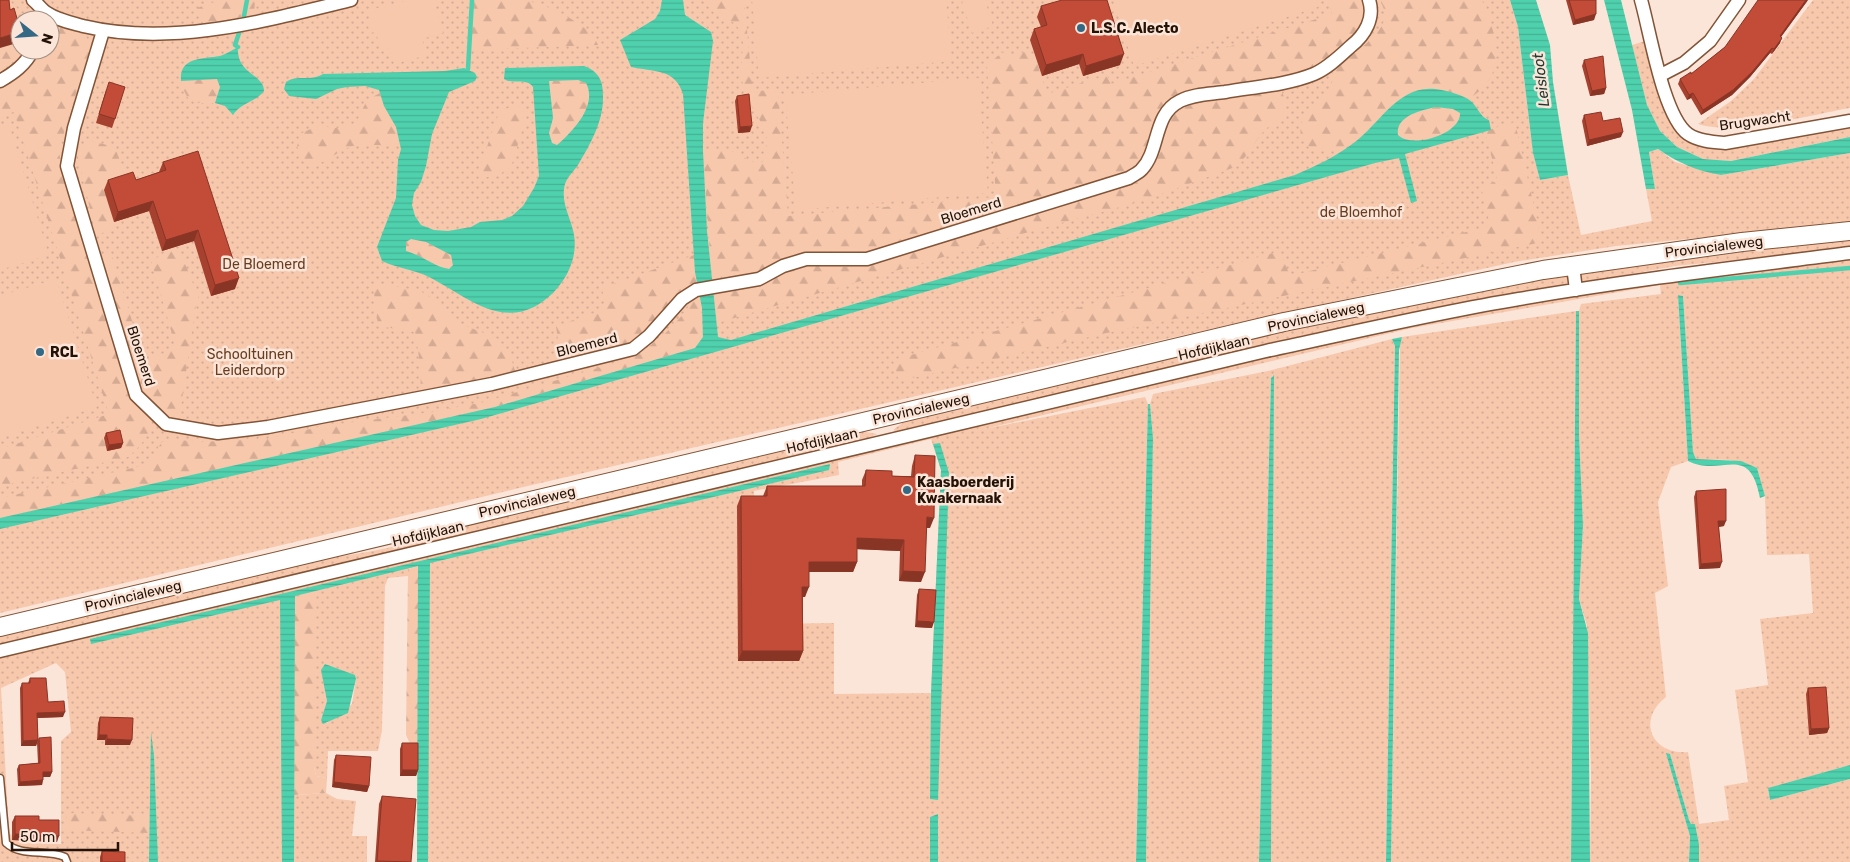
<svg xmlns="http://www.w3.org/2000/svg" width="1850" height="862" font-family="Rubik,sans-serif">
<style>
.green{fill:url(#green-dots);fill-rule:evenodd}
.forest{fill:url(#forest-firs)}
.pitch{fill:#f7c8ac}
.water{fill:url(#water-rules);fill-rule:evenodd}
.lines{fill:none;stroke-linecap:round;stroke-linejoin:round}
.stream{stroke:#4fd1ae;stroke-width:4.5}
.lane-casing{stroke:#825437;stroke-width:9}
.street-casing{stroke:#825437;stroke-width:15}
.secondary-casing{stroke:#825437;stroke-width:20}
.lane{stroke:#fff;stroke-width:6}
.street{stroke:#fff;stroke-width:12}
.secondary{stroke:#fff;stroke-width:18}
.wall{fill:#a7412f}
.shaded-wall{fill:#883526}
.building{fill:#c24c37;stroke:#883526}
.poi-dot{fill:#336984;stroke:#fbe5d8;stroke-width:2}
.labels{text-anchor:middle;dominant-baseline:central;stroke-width:5;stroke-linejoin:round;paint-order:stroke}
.poi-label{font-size:14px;font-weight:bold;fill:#251207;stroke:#fbe5d8;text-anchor:start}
.street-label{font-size:14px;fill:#251207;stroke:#fbe5d8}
.park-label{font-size:14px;fill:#693d20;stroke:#fbe5d8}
.water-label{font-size:15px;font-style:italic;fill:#1c372f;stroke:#fbe5d8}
</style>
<defs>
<pattern id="green-dots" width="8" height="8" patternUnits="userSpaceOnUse" patternTransform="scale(1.25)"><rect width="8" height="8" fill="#f7c8ac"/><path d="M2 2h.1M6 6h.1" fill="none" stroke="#d4ab92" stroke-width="1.8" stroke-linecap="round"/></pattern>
<pattern id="forest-firs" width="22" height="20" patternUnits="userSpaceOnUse" patternTransform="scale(1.25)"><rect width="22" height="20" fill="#f7c8ac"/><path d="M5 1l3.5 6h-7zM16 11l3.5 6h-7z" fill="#d4ab92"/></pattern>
<pattern id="water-rules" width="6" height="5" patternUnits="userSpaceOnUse" patternTransform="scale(1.25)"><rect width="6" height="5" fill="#4fd1ae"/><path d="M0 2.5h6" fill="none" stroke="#45b294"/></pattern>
</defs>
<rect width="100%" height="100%" fill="#fbe5d8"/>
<path class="green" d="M0,0H1510L1518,27L1533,153L1540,180L1568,175L1581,235L1652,221L1646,189H1655L1649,152L1658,149L1675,162L1721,175L1850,153V223L1616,246L1514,262L1094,355L519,488L0,613ZM20,20H50V50H20Z
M1813,0H1850V108C1809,115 1736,136 1698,124L1731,101L1754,79Z
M1645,41L1668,116L1716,145L1850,121V137L1731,161L1703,159L1677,147L1660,131L1647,105L1632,45Z
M1850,239V249L1675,266L1582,283L1581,273L1702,255Z
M1850,259V765L1768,789L1770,800L1850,779V862H1699V844L1695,824H1691L1689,820L1670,754L1667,753L1690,836L1689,862H1590L1591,775L1587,626L1579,599L1583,525L1579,435V311L1581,304L1661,294L1660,285L1412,328L984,429L1145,397L1148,404L1136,862H938V815L930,817V862H417L419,566L408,569V576L388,578L385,586L382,730L378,751H328L327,778L316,776L314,767V659L294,795L326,793L337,799L356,801L352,836H367V862H0V657L2,655L1337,340L1463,314L1612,289ZM1678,295L1683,296L1693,452L1696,459L1730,460L1757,468L1765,496L1767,555L1809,554L1813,613L1760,619L1768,685L1735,690L1748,782L1724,786L1729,820L1699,824L1688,752C1652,755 1636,720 1666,697L1655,593L1668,586L1658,502L1671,467L1688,461ZM931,439L941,470L931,693L834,694V623L757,624L754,491L839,475L838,462ZM56,663L65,672L71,732L61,741V844L20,843L9,833L1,688ZM355,675L356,679L352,704L327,723L321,720L327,701L325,690Z
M1568,275L1571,286L895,434L894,429L907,420L1312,324L1408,303Z
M1576,311L1571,862H1391L1400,343L1402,337Z
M1392,339L1395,346L1386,862H1271L1273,375L1271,378L1259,862H1146L1153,438L1150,404L1153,394L1268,371Z
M861,431L877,434L859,443L0,646V635L320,559C368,553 412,545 457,527Z"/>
<path class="forest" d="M0,0H9L29,20H20V50H23L19,58L0,70Z
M220,0H255L254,15L203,23L197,14V8Z
M472,0C489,0 507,0 523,0C544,3 591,24 598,45L469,50Z
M703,0H744L753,91L778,90L788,216L996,197L987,65L1003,52L1005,56L1024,52L1034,54L1047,94L1107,75L1111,84L1332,14L1328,0H1367L1369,28L1323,63L1296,73L1184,95L1141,164L1131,171L874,251L855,255L798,253L766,271L712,282L703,151C712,150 722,148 731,151C744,154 750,167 765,161L767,133L748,100L743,85L741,73L743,42L740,30L734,23L713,12Z
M1380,0H1481L1486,6C1497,42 1507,77 1468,99L1434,89C1417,100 1399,111 1382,122C1372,128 1364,136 1355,142C1341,151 1313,157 1303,140C1299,134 1300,124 1304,118C1318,97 1336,100 1332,68C1346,59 1385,35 1385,15C1385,11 1382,4 1380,0Z
M59,27L85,35L90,43V52L66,124L59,154L134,397L152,420C150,436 140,447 128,457L0,486V449L109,414L14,112L0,116V88C19,78 30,69 41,50H50V35Z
M217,79L220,86L215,103H195L188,98L182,87L181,81Z
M578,80L586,83C598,105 573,131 557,145L552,143L549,133L553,118L549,81Z
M1280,87C1283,95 1287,101 1285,110C1283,121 1271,123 1264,131C1253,143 1248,157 1235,167L1142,201L1039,229L717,323L714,292L756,286L806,264L850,267L879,260L1137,179L1150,169L1174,112L1184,105Z
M380,93C385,110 400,126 400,143C384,148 367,142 350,147C338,150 328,163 315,164C305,165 300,154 297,146L302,133L317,126L337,128L356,123L367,100Z
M518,106L524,112L526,118L512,164C507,173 489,179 478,177V172L500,110Z
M1436,107L1453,109L1460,113C1461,134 1412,149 1398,135C1395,116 1422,110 1436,107Z
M1515,122L1542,242L1102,334L899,381L893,360L1280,251L1290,276L1486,227L1490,225L1481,187L1495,182L1497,178L1485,131Z
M91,141L115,147L127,182L112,230L96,235L78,157V148Z
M411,239L426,242L451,255L453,265L449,269C434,267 421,255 406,251V242Z
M179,248L199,299L196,304L179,420C132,410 111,299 98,257L111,253L143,356L149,359L176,348L151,260Z
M694,255L697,284L691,286L645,338L562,367L556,326L603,310L605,305L602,288Z
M377,283L420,291L431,297L453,321L484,333L501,343L510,355L518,380L419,401C423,377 419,356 415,332L378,326L373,285Z
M700,295L703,337L695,348L495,407L0,518V498L146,465L162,442L169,439L201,442L267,439L323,426L432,412L484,402L621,361C653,349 678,325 695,296Z
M419,566L418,748L411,746L406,735L408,569Z
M316,590L314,767L316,776L327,778L326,793L294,795L295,596Z
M67,813L150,816V833L65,830Z"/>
<path class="pitch" d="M409,0H434L443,33L422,39L427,55L394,64L390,48L381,51L376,32L370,33L367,22L372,20L369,10Z
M752,0H946L952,61L759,78Z
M969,0H985L993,26L972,33L962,2Z
M1113,0H1316L1318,7L1134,66Z
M978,78L988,193L796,210L785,95Z
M9,125L49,255L0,270V128Z
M56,279L97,407L0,438V296Z"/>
<path class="water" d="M662,0H683L685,15L711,32L713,41L703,123V151L707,231L718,337L731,340L1295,175C1316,166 1337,156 1355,142C1380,123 1399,85 1435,89C1444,90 1460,94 1468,99C1477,104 1479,117 1489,120L1491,130L1405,154L1417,201L1411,203L1399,158L1375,163L481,419L0,529V518L495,407L695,348L703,337L702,308L695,272L683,94C675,68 653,72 631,67L620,40L655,19L660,11ZM1436,107L1453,109L1460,113C1461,134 1412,149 1398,135C1395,116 1422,110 1436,107Z
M1510,0H1536L1550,45L1553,82L1568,175L1540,180L1533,153L1518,27Z
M1604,0H1621L1647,105L1660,131L1677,147L1703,159L1731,161L1850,137V153L1721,175C1697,171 1678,163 1658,149L1649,152L1655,189H1646L1632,110Z
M238,47C236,74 264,74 264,91C256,102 240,103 233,115L225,106L215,103L220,87L217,79L181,81C179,57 202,59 220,56C226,54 232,50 238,47Z
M584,66C598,71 603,80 603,95C604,120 591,143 578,165C574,171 567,177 565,184C560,203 571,217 574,235C579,264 559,294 534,307C496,326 461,293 429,277C415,270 397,268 382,261L377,247L396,198L398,160L401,149L396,127L384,106L379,90L365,86L347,87L337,89L316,99L289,96L284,89L286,82C297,74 311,82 323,74L445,71L464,68L475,73L477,77L475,81L449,92L432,134L426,166L421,182L414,193L412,205L415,216L421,225L434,230L448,231L471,227L480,222L502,220L512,216L523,206L534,188L539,176L533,87C526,77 513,85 504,79L505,68ZM578,80L586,83C598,105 573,131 557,145L552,143L549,133L553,118L549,81ZM411,239L426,242L451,255L453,265L449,269C435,267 421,255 406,251V242Z
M1678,295L1683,296L1693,452L1696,459L1741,461L1757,468L1765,496L1760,498C1749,441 1722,478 1688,461Z
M1576,311H1579V435L1583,525L1579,599L1588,633L1590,862H1571Z
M1402,337L1399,350L1391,862H1386L1395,346L1392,339Z
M1274,375L1271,862H1259L1271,378Z
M1148,404H1150L1153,438L1146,862H1136Z
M940,443L949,473L938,800L930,799L931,693L941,470L933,444Z
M830,464L829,470L430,563L428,862H417L418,566L295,596L294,862H282L280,600L91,644L90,639Z
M325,664L355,675L356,679L348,713L323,724L321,720L327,701L321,670Z
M151,732L154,756L158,862H149Z
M1666,753L1670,754L1689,820L1691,824H1695L1699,844V862H1689L1690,836Z
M1850,765V779L1770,800L1768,788Z
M938,814V862H930V817Z"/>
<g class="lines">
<path class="stream" d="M244,16L247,0
M238,47L235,45L239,33
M468,69L472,0
M1680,283L1850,268"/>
<g class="lane-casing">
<path id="lane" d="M0,778L6,843C21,857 46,849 65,857L67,862"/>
</g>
<g class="street-casing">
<path id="street" d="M33,0C38,4 42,10 47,13C57,20 72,23 83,26C171,47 265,21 351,0
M1641,0C1650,31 1663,116 1688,134C1698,141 1713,142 1725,143L1850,121
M103,31L74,128L67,166L136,395L166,424L218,433L268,427L492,384L633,349L649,336L682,299L696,290L759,279L783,266L806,259H867L1129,178C1133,175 1139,173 1142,169C1160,150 1153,114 1180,101C1193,94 1210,94 1225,92C1254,87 1287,85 1314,74C1328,68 1340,56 1351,46C1365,35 1375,18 1369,0
M1661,75L1684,63L1710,41L1739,0
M0,81C14,73 25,65 33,50
M1573,266L1576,290
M0,651L1266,351C1350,333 1434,313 1519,299C1629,280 1740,267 1850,253"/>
</g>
<g class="secondary-casing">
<path id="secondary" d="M0,627L1284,322L1543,270L1742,242L1850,231"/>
</g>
<use href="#lane" class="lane"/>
<use href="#street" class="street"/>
<use href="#secondary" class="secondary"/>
</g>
<path class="wall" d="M1566,0H1596L1594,20L1573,25Z
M1808,0L1781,37L1780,43L1772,54L1770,53L1750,77L1732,95L1701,115L1691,98L1687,100L1678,84L1680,79L1691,74L1725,47Z
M1041,6L1120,65L1083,76L1079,64L1042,76L1030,40L1034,29L1041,27L1037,17Z
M1584,60L1606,88L1604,94L1590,96L1582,66Z
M106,90L115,119L112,128L96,123Z
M737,96L750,132L738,133L735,101Z
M1584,115L1603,121L1621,137L1587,146L1582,121Z
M163,162L235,289L211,296L194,241L162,251L149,211L114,222L104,190L108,180H136L159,172Z
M106,433L123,443L121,448L107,451L104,438Z
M915,455L930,528H926L921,582L899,581L900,551L857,549V562L853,572H809L805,597H803V651L799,661H738L737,506L741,496H763L767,486H862V480L866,470L892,476H911L912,466Z
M1696,491L1724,526L1719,527L1720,568L1699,569L1694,497Z
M919,589L932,628L915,627L917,595Z
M30,678L48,702L63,717L37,718L38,740L36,746H21L20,688L22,683H28Z
M1808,688L1829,728L1827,733L1809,735L1806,694Z
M100,717L130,745H105V740H97L98,723Z
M39,738L52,772L50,777H43L42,785L18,786L17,769L19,765L38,763L37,743Z
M402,743L418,770L416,776H400V749Z
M336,755L369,786L367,792L332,787L334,760Z
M382,796L411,862H375L379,804Z
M15,816L39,820L57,842L12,840V822Z
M102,851L125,862H100V857Z"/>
<path class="shaded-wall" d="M1806,0H1808L1778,41L1780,36Z
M1596,14L1594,20L1573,25L1575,20Z
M20,32L17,43L0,48V38Z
M1782,38L1780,43L1772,54L1774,49Z
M1772,48L1770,53L1750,77L1732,95L1701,115L1703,110Z
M1083,54L1079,64L1042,76L1046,65Z
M1124,54L1120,65L1083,76L1086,66Z
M1606,88L1604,94L1590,96L1592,91Z
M1693,93L1691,98L1687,100L1689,95Z
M752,126L750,132L738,133L740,127Z
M1623,132L1621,137L1587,146L1589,140Z
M153,201L149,211L114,222L118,212Z
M198,230L194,241L162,251L166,240Z
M239,278L235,289L211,296L215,285Z
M123,443L121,448L107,451L109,445Z
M927,517L934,518L930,528L923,527Z
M1718,521H1726L1724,526L1716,527Z
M857,538L904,540L900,551L853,549Z
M809,562H857L853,572H805Z
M1722,562L1720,568L1699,569L1701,564Z
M903,571L925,572L921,582L899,581Z
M802,587H809L805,597H799Z
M917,621L934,622L932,628L915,627Z
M742,651H803L799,661H738Z
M65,712L63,717L35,718L37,713Z
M1829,728L1827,733L1809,735L1811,729Z
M99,735H107L105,740H97Z
M107,739L132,740L130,745H105Z
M38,740L36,746H21L23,741Z
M402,770H418L416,776H400Z
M43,772H52L50,777H41Z
M43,780L42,785L18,786L20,782Z
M334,782L369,786L367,792L332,787Z
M15,834L59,836L57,842L12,840Z"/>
<path class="building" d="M0,0H9L10,10L14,8L20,29V32L0,38Z
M1062,0H1107L1124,54L1086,66L1083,54L1046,65L1034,29L1047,25L1041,6Z
M1569,0H1596V14L1575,20Z
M1758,0H1806L1780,36L1782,38L1774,49L1772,48L1752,72L1733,90L1703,110L1693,93L1689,95L1680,79L1691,72V74L1725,47Z
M1603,56L1606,88L1592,91L1584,60Z
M109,82L125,87L115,119L99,114Z
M749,94L752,126L740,127L737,96Z
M1601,112L1603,121L1620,118L1623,132L1589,140L1584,115Z
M198,151L239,278L215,285L198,230L166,240L153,201L118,212L108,180L133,172L136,180L166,170L163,162Z
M120,430L123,443L109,445L106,433Z
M915,455L935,456L934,518L927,517L925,572L903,571L904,540L857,538V562H809V587H802L803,651H742L741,496H767V486H865L866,470L892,471V476L914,477Z
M1726,489V521H1718L1722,562L1701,564L1696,491Z
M919,589L936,590L934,622L917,621Z
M30,678H46L48,702L64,701L65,712L37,713L38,740L23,741L22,683H30Z
M1826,687L1829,728L1811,729L1808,688Z
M100,717L133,718L132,740L107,739V735H99Z
M51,737L52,772H43V780L20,782L19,765L40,763L39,738Z
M402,743H418V770H402Z
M336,755L371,757L369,786L334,782Z
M382,796L416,799L411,862L377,861Z
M15,816H39V820H59V836L15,834Z
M102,851L125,852V862H102Z"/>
<g class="poi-dot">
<circle cx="1081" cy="28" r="5"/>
<circle cx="40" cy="352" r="5"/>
<circle cx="907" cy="490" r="5"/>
</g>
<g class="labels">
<g class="poi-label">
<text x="1091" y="28">L.S.C. Alecto</text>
<text x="50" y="352">RCL</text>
<text x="917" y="482">Kaasboerderij<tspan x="917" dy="16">Kwakernaak</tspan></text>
</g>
<g class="street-label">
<text transform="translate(1755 121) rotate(-8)">Brugwacht</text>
<text transform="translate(971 211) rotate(-17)">Bloemerd</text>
<text transform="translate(1714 247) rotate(-7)">Provincialeweg</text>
<text transform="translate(1316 317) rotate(-12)">Provincialeweg</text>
<text transform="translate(587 345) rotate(-14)">Bloemerd</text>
<text transform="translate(1214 348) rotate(-13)">Hofdijklaan</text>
<text transform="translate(141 356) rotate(72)">Bloemerd</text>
<text transform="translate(921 409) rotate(-13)">Provincialeweg</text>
<text transform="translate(822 441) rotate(-13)">Hofdijklaan</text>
<text transform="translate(527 502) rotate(-13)">Provincialeweg</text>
<text transform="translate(428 534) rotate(-13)">Hofdijklaan</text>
<text transform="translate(133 596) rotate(-13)">Provincialeweg</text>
</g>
<g class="park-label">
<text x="1361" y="212">de Bloemhof</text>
<text x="264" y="264">De Bloemerd</text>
<text x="250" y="354">Schooltuinen<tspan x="250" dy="16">Leiderdorp</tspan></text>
</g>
<g class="water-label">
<text transform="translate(1541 80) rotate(-97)">Leisloot</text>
</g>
</g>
<g transform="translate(35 35) rotate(107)"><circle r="24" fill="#fbe5d8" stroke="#a59184"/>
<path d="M0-4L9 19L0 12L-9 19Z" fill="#336984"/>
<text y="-8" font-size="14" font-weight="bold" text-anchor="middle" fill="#251207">N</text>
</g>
<path d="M12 842v8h106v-8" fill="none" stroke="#251207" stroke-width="2.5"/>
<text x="20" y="842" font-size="15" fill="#251207" stroke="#fbe5d8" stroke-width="4" paint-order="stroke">50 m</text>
</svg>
